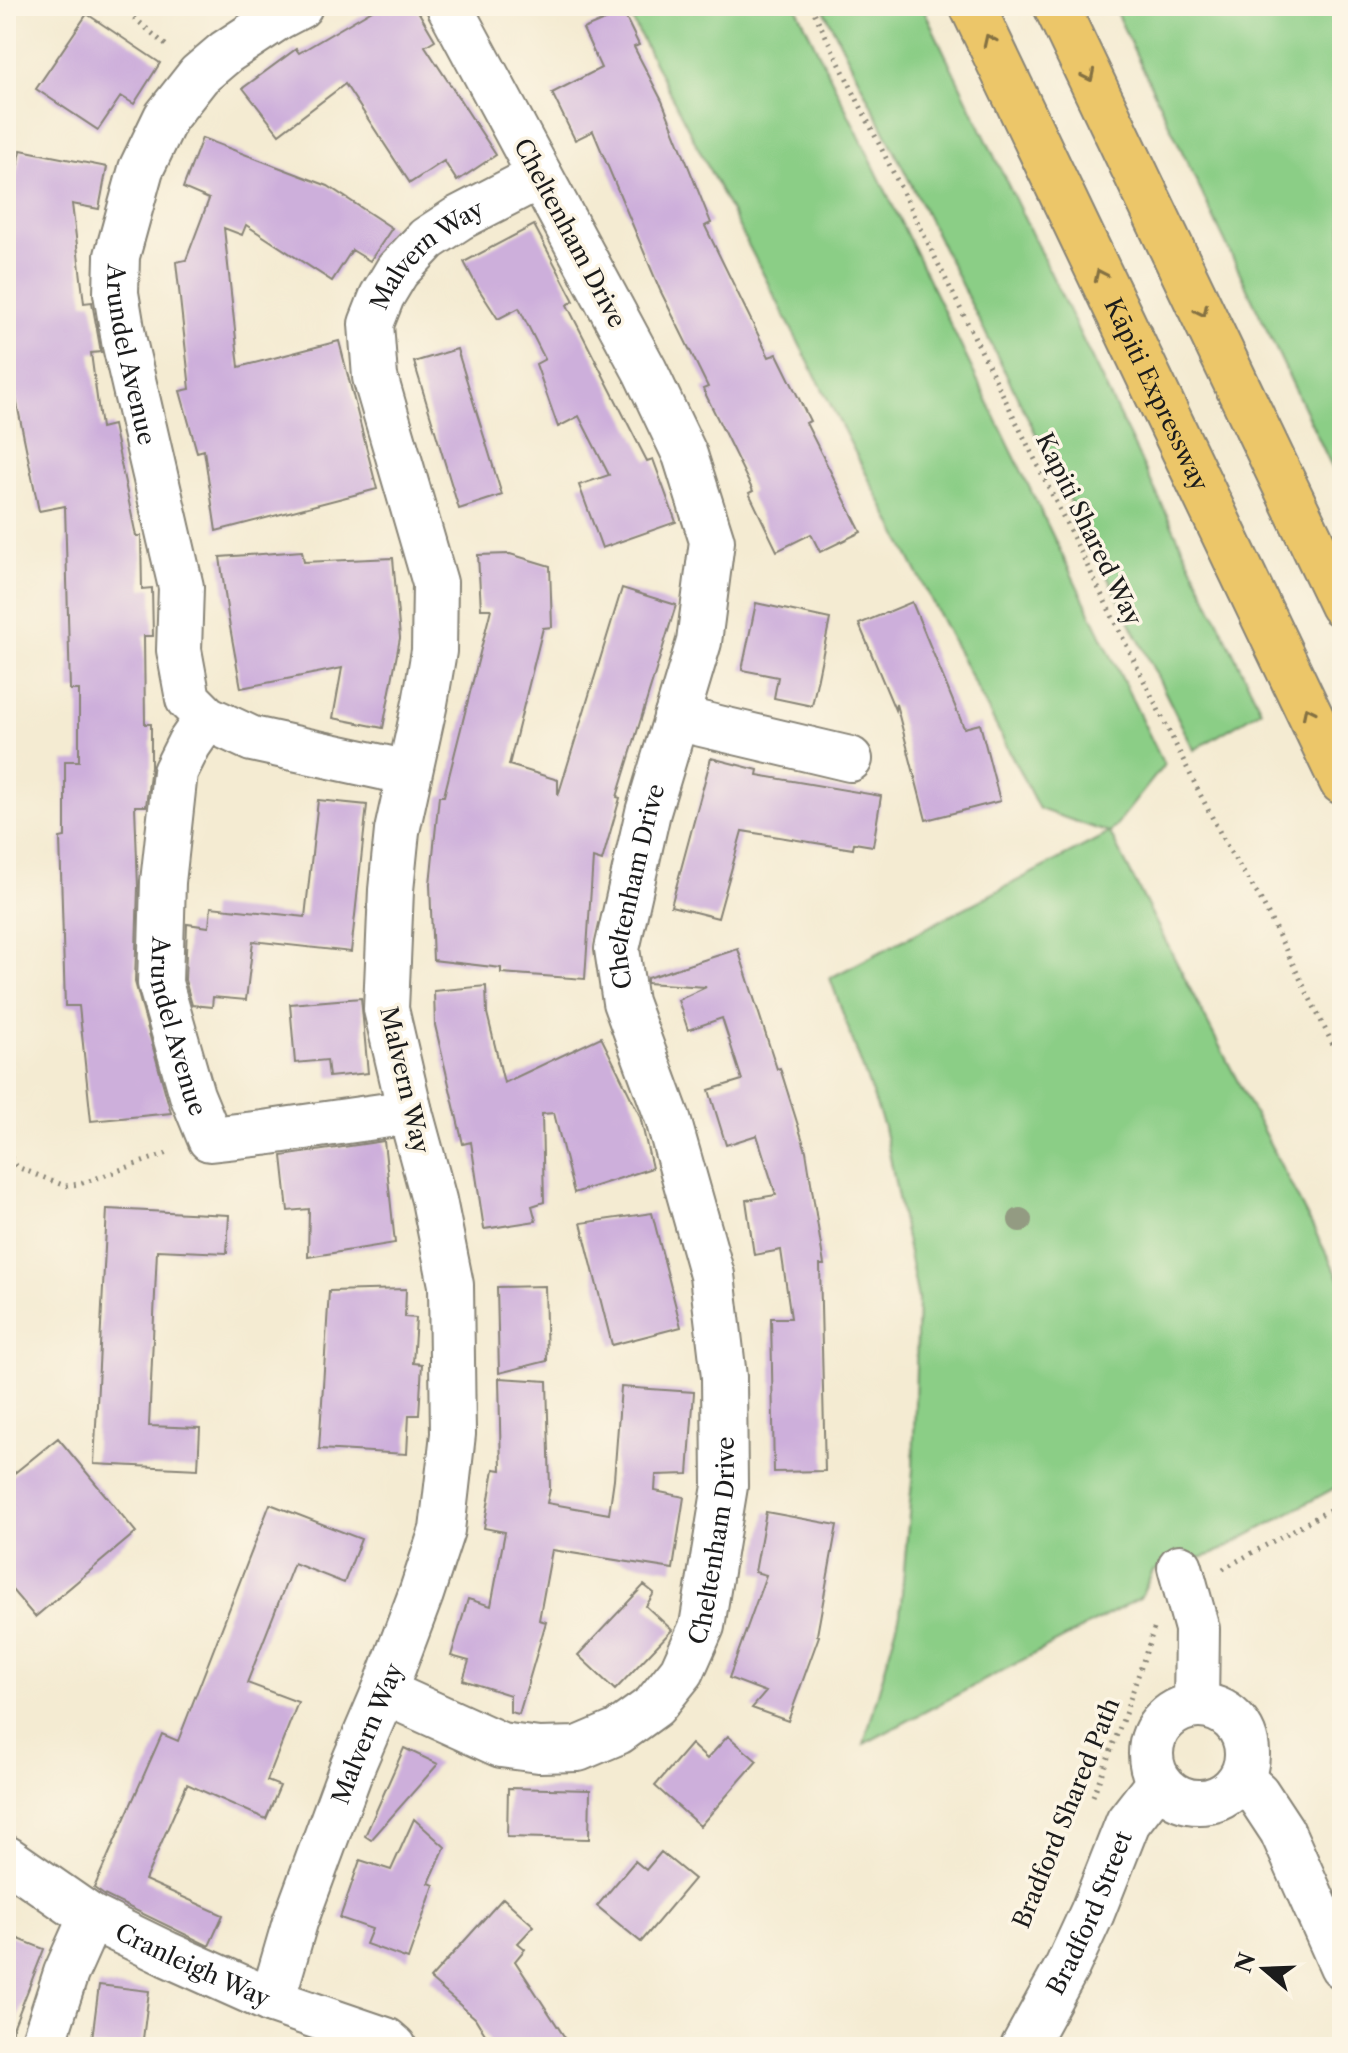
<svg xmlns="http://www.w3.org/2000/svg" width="1348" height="2053" font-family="'Libre Caslon Text',serif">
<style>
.green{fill:#8bce86;stroke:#547551;stroke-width:2}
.building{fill:#cdafdb}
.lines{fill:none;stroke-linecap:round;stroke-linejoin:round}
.minor-casing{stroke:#888477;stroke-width:48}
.highway-casing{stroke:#888477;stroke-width:48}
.path{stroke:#888477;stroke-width:5;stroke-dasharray:2 6;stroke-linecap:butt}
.minor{stroke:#fff;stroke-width:44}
.highway{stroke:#ecc669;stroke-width:44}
.tree{fill:#939b82}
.oneway{stroke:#847142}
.labels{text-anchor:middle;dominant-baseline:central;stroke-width:7;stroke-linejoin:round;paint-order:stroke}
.street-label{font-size:24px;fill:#1c1c1c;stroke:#fcf5e5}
</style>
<rect width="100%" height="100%" fill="#fcf5e5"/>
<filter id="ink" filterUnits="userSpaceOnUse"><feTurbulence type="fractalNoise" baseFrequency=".0125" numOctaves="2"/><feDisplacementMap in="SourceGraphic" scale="16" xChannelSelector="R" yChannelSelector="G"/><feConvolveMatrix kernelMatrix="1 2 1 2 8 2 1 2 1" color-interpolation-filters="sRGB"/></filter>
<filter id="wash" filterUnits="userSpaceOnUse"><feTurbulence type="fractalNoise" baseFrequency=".006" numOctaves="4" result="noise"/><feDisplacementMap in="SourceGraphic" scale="32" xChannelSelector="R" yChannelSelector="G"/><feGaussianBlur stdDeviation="1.8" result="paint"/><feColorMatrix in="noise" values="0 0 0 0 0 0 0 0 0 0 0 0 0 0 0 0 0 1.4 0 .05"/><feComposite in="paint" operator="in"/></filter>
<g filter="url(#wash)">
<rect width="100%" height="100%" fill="#f4ebd2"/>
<path class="green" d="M625,6H796L1164,765L1110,833L1342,1284V1484L1214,1554L1153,1571L1140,1598L864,1744L900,1614L913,1469L918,1299L884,1127L830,978L1109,833L1039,809Z
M822,6H922L1261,710L1194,750Z
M1113,6H1342V488Z"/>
<g id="blocks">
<path class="building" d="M379,6H415L435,40L425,46L496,155L457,181L444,161L410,183L345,84L279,134L243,88L296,49L299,53Z
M623,12L639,45L634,47L662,101L711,223L705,226L769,357L777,354L810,421L806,423L861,532L820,552L811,534L777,551L749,493L753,491L703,389L708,387L660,290L593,131L575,140L552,93L601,68L583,29Z
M87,14L160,63L134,104L121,96L98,130L36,89Z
M202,138L328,186L392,228L370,261L352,250L332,281L246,225L242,235L224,228L239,367L339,341L377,489L216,531L204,450L197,452L180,391L190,389L176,262L186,260L209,199L183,188Z
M21,150L107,167L99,209L72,204L84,303L92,302L101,352L91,353L101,428L113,425L136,536H141L142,589L152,588L153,636H144L145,724H151V766L146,806H135L138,887L135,982L171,1113L91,1121L79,1006H65L60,838L65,837V761H79V690H70L65,506L39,511L16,399L6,324V230Z
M534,225L574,301L567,305L647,461L653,459L676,522L602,548L579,485L609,475L579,416L558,427L536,364L545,359L519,308L498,319L478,288L464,262Z
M457,349L502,495L459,509L414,362Z
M302,551L304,562L393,558L400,638L383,728L333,718L342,668L241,688L228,616L220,557Z
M510,554L550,566L552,627L543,628L509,765L558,780V796L622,588L676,605L617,797L620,798L602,861L593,858L585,979L501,973V968L433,960L430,884L439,796H444L491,609H481L478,555Z
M912,602L964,728L980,724L1000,801L926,820L896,704L895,710L859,624Z
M756,603L830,619L812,706L774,698L778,677L742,670Z
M711,758L758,770L757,775L881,796L873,846L854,843L853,849L742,831L718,918L671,906Z
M318,800L367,805L351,952L253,941L246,1000L213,997L212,1007L192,1005L185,980L187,924L209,927L211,907L305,917Z
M738,949L777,1069L780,1068L806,1151L824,1265H820L825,1471L774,1472L771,1318H791L781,1250L754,1255L746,1200L776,1195L757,1135L726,1145L709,1090L742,1080L722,1018L688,1030L678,1000L706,987L647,983V978Z
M486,986L487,1013L504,1083L601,1037L640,1116L652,1168L574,1193L554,1113L542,1114L544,1202L532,1206L536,1221L484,1229L471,1142L463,1144L435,1025L434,991Z
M361,998L368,1073L329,1077L327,1060L295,1063L290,1004Z
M384,1141L395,1243L308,1257L309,1209L288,1211L282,1156Z
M107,1209L229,1215L227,1253L157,1250L149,1426L200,1428L198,1469L94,1464Z
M652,1213L681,1327L612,1345L581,1223Z
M545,1286L547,1361L499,1373L497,1287Z
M406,1289L405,1317L416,1318L413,1363L422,1364L419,1415H409L407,1454L319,1449L329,1291Z
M499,1378L547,1381L550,1489L547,1503L609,1514L614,1479L621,1387L694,1392L688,1474L656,1475L655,1491L684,1497L673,1569L552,1550L539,1620L546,1622L519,1714L510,1712V1695L463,1680L469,1661L451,1656L468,1599L491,1606L505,1532L484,1528L494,1469L501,1470Z
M58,1438L136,1532L35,1617L6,1583V1480Z
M270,1504L361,1539L344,1583L294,1563L247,1683L298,1702L267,1781L280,1786L266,1819L187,1784L145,1880L223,1915L209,1946L104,1895L94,1888L162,1734L178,1741Z
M766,1512L837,1525L817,1635L819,1636L788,1721L752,1708L766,1692L729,1678L766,1575L755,1572Z
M644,1585L654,1593L646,1606L672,1630L615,1690L578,1655Z
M728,1736L757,1761L700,1826L655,1786L691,1744L707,1759Z
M404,1748L438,1764L371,1840L365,1836Z
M508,1788L590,1790L589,1839L507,1837Z
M414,1819L445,1847L429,1883L434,1885L408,1959L366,1944L372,1929L340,1918L360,1860L391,1870Z
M661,1852L694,1879L641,1942L597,1906L635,1861L646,1870Z
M503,1898L534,1926L518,1943L525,1949L515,1961L571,2047H493L475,2018L430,1979Z
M6,1934L44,1949L8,2041H6Z
M99,1985L149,1991L142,2047H91Z"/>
</g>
</g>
<g filter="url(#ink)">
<use href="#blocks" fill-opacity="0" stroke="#888477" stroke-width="2"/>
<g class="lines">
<g class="minor-casing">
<g id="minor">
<path id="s1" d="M300,6L279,17L226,52L199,75L166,117L141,169L117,256L116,293L124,341L181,587L179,650L188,699L207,718L252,739L409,773"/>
<path id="s2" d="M207,718L189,744L175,772L163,882L160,983L192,1095L210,1139L263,1133L410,1112"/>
<path d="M676,718L850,759"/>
<path d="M1180,1567L1197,1629L1196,1706"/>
<path id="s3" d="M384,1692L501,1745L539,1750L578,1749L618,1732L654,1706L682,1671L702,1626L725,1486L724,1377L712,1275L668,1119L625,1002L617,949L648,812L699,642L712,541L685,455L645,371L449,6"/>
<circle cx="1199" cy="1754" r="48"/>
<path d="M1241,1779L1257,1793L1282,1831L1342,1966"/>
<path id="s4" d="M6,1858L91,1917L167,1954L272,2001L386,2040L394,2047"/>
<path id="s5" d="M272,2001L295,1922L352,1767L384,1692L421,1594L442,1530L453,1434L451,1285L434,1200L410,1112L386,1009L391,890L397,831L425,703L434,651L435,583L375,377L371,324L382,296L397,271L427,239L459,218L540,176"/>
<path d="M42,2047L66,1973L91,1917"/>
<path id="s6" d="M1023,2047L1067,1967L1092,1913L1128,1822L1159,1782"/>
</g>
</g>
<g class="highway-casing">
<g id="highway">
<path id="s7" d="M972,6L1342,782"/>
<path d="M1056,6L1342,605"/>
</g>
</g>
<path class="path" d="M113,6L130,14L169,48
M811,6L1200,794L1229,850L1260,898L1342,1063
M6,1151L17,1167L65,1186L80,1184L171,1152
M1223,1569L1342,1503
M1093,1796L1125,1714L1154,1629"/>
<use href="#minor" class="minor"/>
<use href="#highway" class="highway"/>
</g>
<circle class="tree" cx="1020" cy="1220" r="12"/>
<defs><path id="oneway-chevron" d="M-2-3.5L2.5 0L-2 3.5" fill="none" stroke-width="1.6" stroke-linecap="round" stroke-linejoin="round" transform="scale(2)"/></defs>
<g class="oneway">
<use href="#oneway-chevron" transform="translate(989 40) rotate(-115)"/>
<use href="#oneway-chevron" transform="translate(1089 76) rotate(64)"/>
<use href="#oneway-chevron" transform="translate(1100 275) rotate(-115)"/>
<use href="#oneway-chevron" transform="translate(1202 311) rotate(64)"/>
<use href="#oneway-chevron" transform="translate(1308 712) rotate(-116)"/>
</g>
</g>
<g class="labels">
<g class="street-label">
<text transform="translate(570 233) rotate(62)">Cheltenham Drive</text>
<text stroke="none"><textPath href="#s5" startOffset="1820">Malvern Way</textPath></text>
<text stroke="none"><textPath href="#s1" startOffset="424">Arundel Avenue</textPath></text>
<text stroke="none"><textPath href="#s7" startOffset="430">Kāpiti Expressway</textPath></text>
<text transform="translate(1089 529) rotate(64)">Kapiti Shared Way</text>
<text stroke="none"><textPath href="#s3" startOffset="1146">Cheltenham Drive</textPath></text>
<text stroke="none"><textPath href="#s2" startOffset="320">Arundel Avenue</textPath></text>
<text transform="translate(405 1080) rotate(77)">Malvern Way</text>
<text stroke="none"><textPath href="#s3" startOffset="474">Cheltenham Drive</textPath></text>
<text stroke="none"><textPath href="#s5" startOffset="284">Malvern Way</textPath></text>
<text transform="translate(1066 1813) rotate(-68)">Bradford Shared Path</text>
<text stroke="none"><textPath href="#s6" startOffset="150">Bradford Street</textPath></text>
<text stroke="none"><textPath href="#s4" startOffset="216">Cranleigh Way</textPath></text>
</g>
</g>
<rect width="1348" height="2053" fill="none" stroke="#fcf5e5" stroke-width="32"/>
<g transform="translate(1264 1969) rotate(289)" stroke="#fcf5e5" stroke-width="6" paint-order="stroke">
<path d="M0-6L14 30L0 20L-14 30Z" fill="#1c1c1c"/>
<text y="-12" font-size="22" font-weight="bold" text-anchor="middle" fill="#1c1c1c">N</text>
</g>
</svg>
